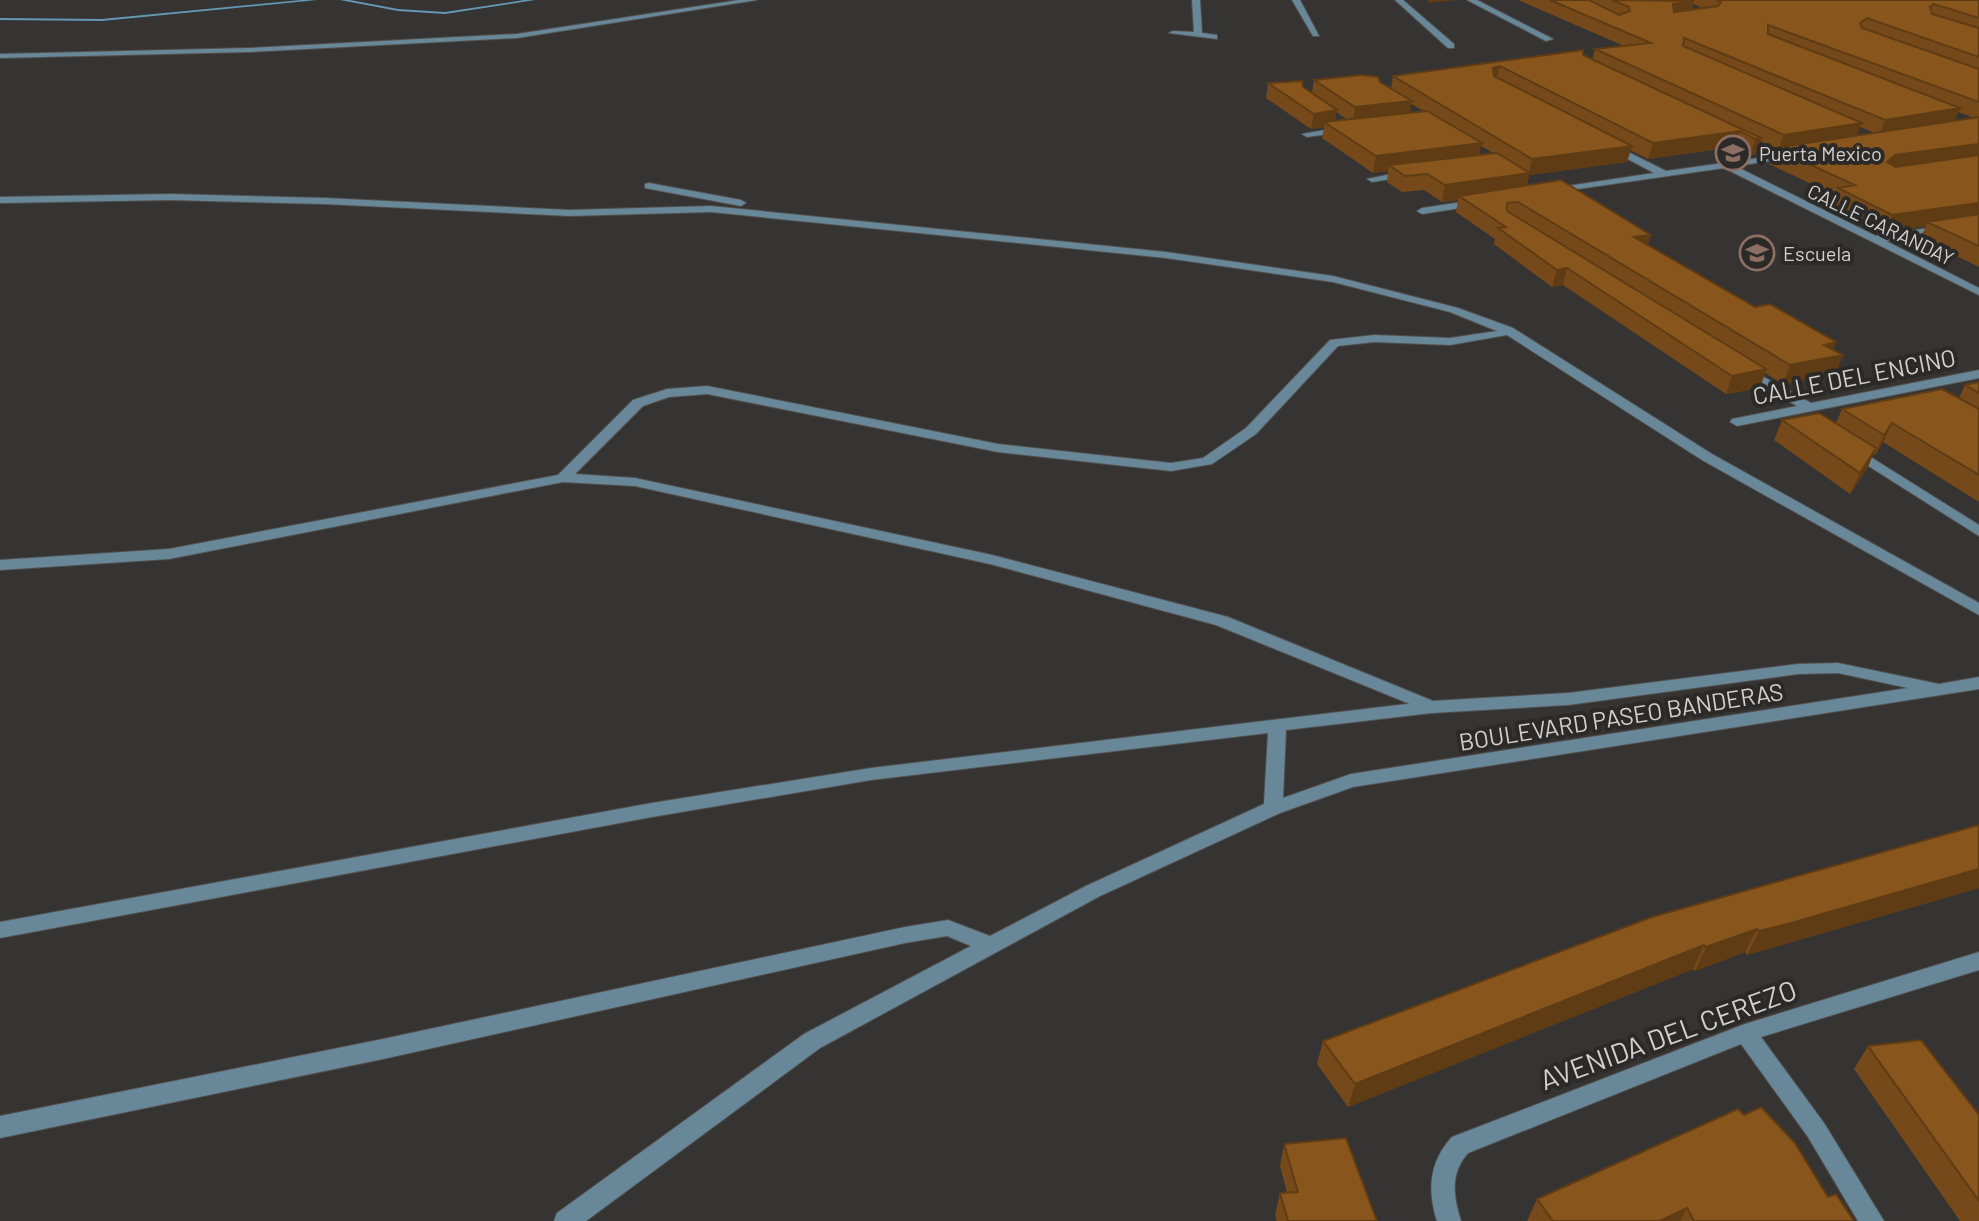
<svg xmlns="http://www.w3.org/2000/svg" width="1979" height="1221" font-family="Barlow,sans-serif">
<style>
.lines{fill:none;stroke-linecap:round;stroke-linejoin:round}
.stream{fill:#6498b5;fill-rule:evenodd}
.lane-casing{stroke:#52504e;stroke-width:2}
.street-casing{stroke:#52504e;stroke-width:2}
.lane{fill:#688798;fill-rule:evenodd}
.street{fill:#688798;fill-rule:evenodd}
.wall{fill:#754919;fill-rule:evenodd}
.shaded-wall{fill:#5f3c14}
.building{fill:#88551d;stroke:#5f3c14;stroke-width:2}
.labels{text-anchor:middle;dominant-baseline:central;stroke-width:8;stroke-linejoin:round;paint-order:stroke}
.far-poi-label{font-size:20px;fill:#d3d1d0;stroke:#2c2a28;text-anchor:start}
.far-street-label{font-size:20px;fill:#d3d1d0;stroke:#2c2a28}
.street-label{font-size:24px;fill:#d3d1d0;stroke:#2c2a28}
.near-street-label{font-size:28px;fill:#d3d1d0;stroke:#2c2a28}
</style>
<rect width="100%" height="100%" fill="#363432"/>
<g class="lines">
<path class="stream" d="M301,0H317L102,21L0,20V18L102,19Z
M340,0H350L398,9L445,12L524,0H535L445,14L398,11Z"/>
<g class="lane-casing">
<path id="lane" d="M739,0H757L517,38L249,52L0,58V54L249,48L517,34Z
M649,183L741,200L746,203L741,206L645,188V184Z
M170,194L325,198L570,210L711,206L1166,252L1333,276L1458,308L1513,328L1712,454L1979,603V615L1702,460L1507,335L1450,345L1374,342L1338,346L1256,434L1212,464L1171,471L998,452L707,394L669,397L643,406L575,474L635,478L992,555L1228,617L1438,703L1441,707L1438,711L1432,713L1216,625L990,564L635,486L563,482L169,559L0,570V560L169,549L558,475L633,400L667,389L707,386L998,444L1171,463L1203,458L1246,428L1330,340L1374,335L1450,338L1497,331L1450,312L1333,282L1166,258L711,212L570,216L325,204L170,200L0,203V197Z"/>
</g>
<g class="street-casing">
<path id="street" d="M1192,0H1200L1202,33L1217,35V39L1169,33L1173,31L1194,32Z
M1292,0H1300L1319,36H1313Z
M1395,0H1403L1454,44V48H1448Z
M1467,0H1477L1553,39L1546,41Z
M1342,127L1345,128V132L1307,137L1302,134Z
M1610,143L1666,171L1795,153V157L1792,158L1735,166L1876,236L1979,220V226L1886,241L1979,288V295L1724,168L1550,193L1549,191L1554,188L1654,173L1607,148L1605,146Z
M1406,171L1409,172V176L1372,182L1367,179Z
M1476,200L1480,201V205L1422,214L1417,211L1422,208Z
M1744,366L1811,403L1979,370V378L1737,426L1730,422L1732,419L1797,406L1740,373L1738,370Z
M1853,446L1979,525V536L1848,453L1846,450L1848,447Z
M1838,663L1939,684L1979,677V689L1353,787L1280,813L1100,896L820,1048L586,1221H554L557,1213L804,1034L971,946L947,936L905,943L383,1059L0,1138V1116L383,1039L905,927L948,920L990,936L1086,886L1264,804L1268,733L871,780L652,817L0,938V922L652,803L871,768L1432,701L1568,693L1798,664ZM1838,673L1908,688L1351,774L1283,798L1286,730L1432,713L1568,705L1798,674Z
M1979,952V970L1761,1037L1824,1123L1884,1221H1858L1808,1137L1741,1044L1468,1153C1450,1173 1453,1196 1461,1221H1437C1427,1190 1429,1162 1452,1137L1745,1024Z"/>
</g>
<use href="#lane" class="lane"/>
<use href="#street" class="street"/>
</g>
<path class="wall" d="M1518,0H1979V267L1920,238L1926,226L1885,232L1831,204L1835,195L1769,164L1775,148L1760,141L1756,154L1750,155L1734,147L1648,159L1630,150L1627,162L1529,175L1527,185L1648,245L1755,307L1836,342L1833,350L1843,355L1835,374L1783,384L1765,373L1760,388L1726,394L1563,285L1552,287L1494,244L1495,239L1456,212L1458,200L1442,202L1424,190L1402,192L1387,182L1388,171L1373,173L1322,138L1324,127L1311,129L1266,98L1268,83L1303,87L1312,93L1314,80L1380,82L1391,88L1393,76L1583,55L1592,60L1595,49L1624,46ZM1693,4L1703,8L1692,10ZM1411,104L1420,109L1424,111L1410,113ZM1336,112L1348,120L1335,121ZM1958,112L1975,118L1955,121ZM1860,127L1875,133L1857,136ZM1481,146L1493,153L1479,155Z
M1979,382V502L1883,442L1875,455L1873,454L1867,469L1850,494L1774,440L1782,420L1836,423L1842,409L1959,398L1965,385Z
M1979,825V888L1778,946L1747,955L1745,952L1695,971L1693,969L1348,1107L1317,1064L1323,1041Z
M1868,1046L1979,1115V1221H1960L1854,1069Z
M1284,1144L1377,1221H1277L1275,1215L1280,1193H1287L1280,1166Z
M1828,1197L1854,1221H1527L1537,1199Z"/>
<path class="shaded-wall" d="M1429,0H1457L1428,3Z
M1694,1L1691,13L1670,17L1673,4Z
M1500,66L1496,80L1490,82L1493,68Z
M1412,101L1409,116L1353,123L1355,107Z
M1960,108L1954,123L1879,135L1885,120Z
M1337,110L1334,125L1324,122V127L1311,129L1314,114Z
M1862,123L1856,138L1778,150L1784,135Z
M1740,131L1734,147L1648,159L1653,143Z
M1761,138L1756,154L1750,155L1755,139Z
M1482,143L1478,159L1389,165L1388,171L1373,173L1376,156Z
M1979,144V158L1889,171L1887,162L1895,155Z
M1632,146L1627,162L1529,175L1526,189L1459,196L1458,200L1442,202L1445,185L1529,173L1532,159Z
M1979,203V218L1927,222L1926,226L1885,232L1892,215Z
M1651,235L1646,251L1634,237Z
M1567,268L1563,285L1552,287L1557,270Z
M1836,342L1830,358L1843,355L1835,374L1783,384L1790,365L1824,345Z
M1766,369L1760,388L1726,394L1732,376Z
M1892,423L1883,442L1875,455L1884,435Z
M1876,448L1867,469L1850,494L1860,473Z
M1979,869V888L1747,955L1759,931Z
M1757,929L1745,952L1695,971L1706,947Z
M1704,945L1693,969L1348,1107L1355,1084Z
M1687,1208L1680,1221H1660Z"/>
<path class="building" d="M1550,0H1589L1619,15L1630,11L1629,7L1612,0L1694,1L1673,4L1674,12L1718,6L1721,2L1716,0H1979V18L1934,4L1930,7L1932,14L1979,28V57L1867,18L1860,23L1862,28L1979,69V102L1768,25V34L1960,108L1885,120L1684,38L1683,46L1862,123L1784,135L1595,49L1651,43Z
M1583,50V55L1761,138L1755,139L1740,131L1653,143L1500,66L1493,68L1494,76L1632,146L1532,159L1393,76Z
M1362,75L1378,77L1380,82L1412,101L1355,107L1314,80Z
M1302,81L1303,87L1337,110L1314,114L1268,83Z
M1427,111L1482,143L1376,156L1324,122Z
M1979,117V144L1895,155L1887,162L1896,167L1979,155V203L1892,215L1838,188L1855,185L1774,148Z
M1497,153L1530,173L1445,185L1427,174L1405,176L1389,165Z
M1561,180L1651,235L1634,237L1755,307L1770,304L1836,342L1824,345L1843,355L1790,365L1518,202L1507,203V211L1766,369L1732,376L1567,268L1557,270L1498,228L1506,227L1459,196Z
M1979,214V246L1927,222Z
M1979,382V393L1965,385Z
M1942,389L1979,409V475L1892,423L1884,435L1842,409Z
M1819,413L1876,448L1860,473L1782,420Z
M1979,825V869L1791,923L1759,931L1757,929L1706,947L1704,945L1355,1084L1323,1041L1652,917Z
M1921,1040L1979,1115V1201L1868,1046Z
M1761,1107L1795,1143L1828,1197L1836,1194L1854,1221H1694L1687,1208L1660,1221H1553L1537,1199L1738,1109L1744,1115Z
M1346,1138L1377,1221H1288L1280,1193L1298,1192L1284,1144Z"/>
<defs>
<g id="school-ring" transform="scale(1.8)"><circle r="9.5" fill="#2c2a28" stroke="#8d6e63" stroke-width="1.5"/><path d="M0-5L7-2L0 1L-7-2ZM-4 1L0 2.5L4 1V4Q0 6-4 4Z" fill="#8d6e63"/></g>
</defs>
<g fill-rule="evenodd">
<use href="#school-ring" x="1733" y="153"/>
<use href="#school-ring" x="1757" y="253"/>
</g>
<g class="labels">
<g class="far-poi-label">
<text x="1759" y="153">Puerta Mexico</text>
<text x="1783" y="253">Escuela</text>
</g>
<g class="far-street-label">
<text transform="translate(1881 224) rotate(26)">CALLE CARANDAY</text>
</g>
<g class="street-label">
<text transform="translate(1854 376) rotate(-11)">CALLE DEL ENCINO</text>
<text transform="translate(1621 716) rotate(-9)">BOULEVARD PASEO BANDERAS</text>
</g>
<g class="near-street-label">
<text transform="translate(1668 1034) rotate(-20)">AVENIDA DEL CEREZO</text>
</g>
</g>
</svg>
